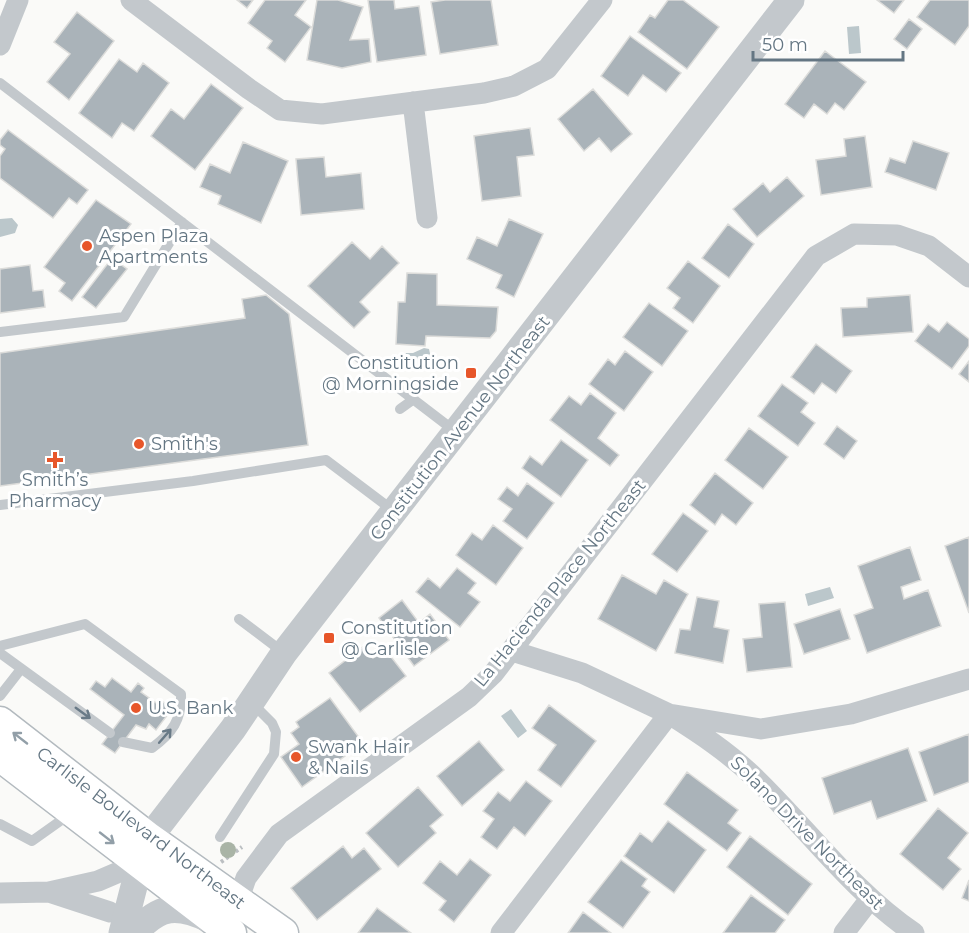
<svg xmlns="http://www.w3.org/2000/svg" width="969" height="933" font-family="Montserrat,sans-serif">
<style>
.water{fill:#bbc7cb}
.building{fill:#aab3b9;stroke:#dcdcda;stroke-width:1.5}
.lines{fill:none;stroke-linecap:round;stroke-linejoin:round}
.secondary-casing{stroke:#b3babf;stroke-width:33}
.path{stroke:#bbbfc2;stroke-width:4;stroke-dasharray:3 3;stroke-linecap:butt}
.service{stroke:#c3c8cc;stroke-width:10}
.minor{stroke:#c3c8cc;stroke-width:21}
.tertiary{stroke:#c3c8cc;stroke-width:27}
.secondary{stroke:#fff;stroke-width:30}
.tree{fill:#a9b4a6}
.oneway{stroke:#697a87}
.oneway2{stroke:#929fa8}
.poi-dot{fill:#e7562a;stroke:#fff;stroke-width:2}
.labels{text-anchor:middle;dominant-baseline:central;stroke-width:6;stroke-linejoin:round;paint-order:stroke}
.poi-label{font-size:18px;fill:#647683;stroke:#fff;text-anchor:start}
.street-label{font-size:18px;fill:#647683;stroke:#fff}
</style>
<rect width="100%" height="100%" fill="#fafaf8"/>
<path class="water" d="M859,26L861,53L849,54L847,27Z
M12,218L18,225L15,233L0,237V219Z
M424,348L429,349L431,358L421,370L403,362L406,353H413Z
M830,587L834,598L808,606L805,594Z
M511,709L527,731L518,738L501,716Z"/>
<path class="building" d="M237,0H253L247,8Z
M265,0H306L295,15L311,27L285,62L267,48L272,41L248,23Z
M317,0H338L363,7L350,40L369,39L371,62L342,68L307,60Z
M368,0H394L395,9L419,6L426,55L377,62Z
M445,0H491L498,45L440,54L431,2Z
M668,0H683L719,27L687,69L638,32L650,15L655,18Z
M877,0H904L894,13Z
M930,0H969V26L955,45L917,17Z
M77,12L114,41L69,100L47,82L70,54L54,42Z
M909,19L922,29L907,49L894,39Z
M630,36L681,73L666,92L643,75L628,96L601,76Z
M825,51L866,82L844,110L835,103L827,114L814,104L804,118L785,104Z
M119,59L137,72L143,63L169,83L134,131L122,123L112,138L79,113Z
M211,84L243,108L195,170L151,136L171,109L184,119Z
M593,89L632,134L611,152L599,138L584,151L558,119Z
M530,128L534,155L517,157L521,196L482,201L474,136Z
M8,130L88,190L77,204L69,198L53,218L0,178V156L5,149L0,145V140Z
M865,136L872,187L821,195L816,160L846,156L844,139Z
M913,141L949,153L936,190L885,172L890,158L905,163Z
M243,142L288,161L261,223L218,204L221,196L200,187L210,164L230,173Z
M324,157L326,177L361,173L364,209L301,215L296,159Z
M787,177L804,196L757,237L733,209L763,183L770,192Z
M96,200L131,224L72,301L59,291L65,283L44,267Z
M509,219L543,234L514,297L496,288L502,275L467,259L477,237L497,246Z
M728,224L754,244L729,278L702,258Z
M352,242L370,259L382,246L399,263L360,302L370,312L354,328L308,286Z
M112,258L127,269L96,308L82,297Z
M688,261L720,286L693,323L673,308L680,298L667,288Z
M30,265L33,291L43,290L45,307L0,313V269Z
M407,273L437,274V305L498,307L496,331L490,338L426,336L425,346L396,344L398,302H405Z
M266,295L289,314L308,445L0,486V353L245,318L242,299Z
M910,295L913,332L843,337L841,308L867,307V298Z
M649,303L688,331L662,366L623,337Z
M947,322L969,339V346L952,369L915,341L928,324L939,332Z
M816,344L852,371L836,393L822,383L814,394L791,377Z
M625,351L653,372L624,411L589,384L608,359L615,365Z
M969,361V382L959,374Z
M782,384L808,403L801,412L815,423L798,446L758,416Z
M590,393L616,413L598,438L619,455L610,466L550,420L569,396L581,405Z
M837,426L857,441L844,459L824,444Z
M749,428L788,457L763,489L725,460Z
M561,440L588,460L561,497L522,468L530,456L542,465Z
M715,473L753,503L736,525L722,514L715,525L690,505Z
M527,483L554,503L527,539L503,521L512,509L498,499L507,487L518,496Z
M683,513L708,531L677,572L652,554Z
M493,525L523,548L496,585L456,555L472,533L482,540Z
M969,537V613L945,546Z
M910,547L921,580L901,587L904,599L928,590L941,626L867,653L854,615L873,608L858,566Z
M457,568L476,583L468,593L480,602L460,627L416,592L428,578L440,588Z
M622,575L656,594L664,580L688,594L656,651L598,619Z
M697,597L719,601L714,627L729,630L723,663L675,653L680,629L690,630Z
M402,600L419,623L430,614L449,640L414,666L379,618Z
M785,602L792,667L747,672L743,639L762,637L759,604Z
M840,609L850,639L804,654L794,624Z
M364,646L373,658L385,649L406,676L360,712L329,673Z
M112,678L131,692L138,683L144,688L141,692L159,705L162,701L172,709L156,730L149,724L146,729L136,725L115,753L102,744L124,715L90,689L96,681L105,687Z
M330,698L363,743L302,787L281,757L299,744L291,733L299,727L296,722Z
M549,705L596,741L561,787L538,770L556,745L532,728Z
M969,734V782L934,795L919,752Z
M479,741L504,770L462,806L437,776Z
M908,748L927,801L877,819L871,801L834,814L822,778Z
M687,772L738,810L728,823L741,833L727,851L664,804Z
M526,781L552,801L525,836L514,827L497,849L481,837L494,819L483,811L498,792L510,801Z
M418,787L443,815L430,826L436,833L398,867L366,833Z
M938,808L968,833L948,858L961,869L943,890L900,854Z
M668,821L706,850L674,893L624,856L640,833L652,842Z
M750,836L812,884L788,915L727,867Z
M343,846L352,858L364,848L381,869L317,920L291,888Z
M470,859L491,875L454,922L439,910L446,901L423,883L440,861L457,875Z
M621,860L647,879L642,886L650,892L623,928L588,902Z
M969,880V901L962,898Z
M751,895L785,920L775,933H723Z
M377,908L411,933H358Z
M583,912L611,933H568Z"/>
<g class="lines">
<g class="secondary-casing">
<path id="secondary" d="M0,722L149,838L283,933
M0,756L231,933"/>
</g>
<path class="path" d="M221,862L242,847"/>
<path class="service" d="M0,83L456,432
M0,332L124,317L182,222
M400,409L414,399
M0,505L193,481L326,460L395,512
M239,619L284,653
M0,646L85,624L181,694C182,720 172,733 152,748L123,742
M0,653L110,733
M0,696L21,669
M0,824L32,841L70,814
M220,837L274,754L276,732L272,723L251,702"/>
<path class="minor" d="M131,0L249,89L280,110L322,114L484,93L514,86L547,69L602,0
M0,45L18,0
M413,102L427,218
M512,651L582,673L669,714L761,729L851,714L969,679
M49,892L110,912
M0,893L49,892L98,881L140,863
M238,901L246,878L279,834L469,697L493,674L816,256L854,234L897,235L929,246L969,277
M501,933L669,714C699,733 728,752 754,777C807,828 852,891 914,933
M844,933L870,899"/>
<path class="tertiary" d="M122,933L140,863L149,838L233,729L284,653L791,0
M135,933C159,905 177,904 209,919"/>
<use href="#secondary" class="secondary"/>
</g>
<circle class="tree" cx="228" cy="850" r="8"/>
<defs><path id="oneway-shaft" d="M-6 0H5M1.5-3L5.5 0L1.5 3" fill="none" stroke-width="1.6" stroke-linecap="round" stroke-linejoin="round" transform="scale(1.5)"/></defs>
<g class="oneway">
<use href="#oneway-shaft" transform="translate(83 713) rotate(36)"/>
<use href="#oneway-shaft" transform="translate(165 736) rotate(-49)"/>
</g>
<g class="oneway2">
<use href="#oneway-shaft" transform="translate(20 738) rotate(-142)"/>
<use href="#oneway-shaft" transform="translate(107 838) rotate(38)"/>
</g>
<g class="poi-dot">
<circle cx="87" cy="246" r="6"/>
<rect x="465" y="367" width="12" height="12" rx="3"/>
<circle cx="139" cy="444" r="6"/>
<path d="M52 451h6v6h6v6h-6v6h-6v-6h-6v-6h6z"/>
<rect x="323" y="632" width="12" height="12" rx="3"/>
<circle cx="136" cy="708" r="6"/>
<circle cx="296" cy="757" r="6"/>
</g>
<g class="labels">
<g class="poi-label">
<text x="99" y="236">Aspen Plaza<tspan x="99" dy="21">Apartments</tspan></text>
<text x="459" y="363" text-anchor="end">Constitution<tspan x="459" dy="21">@ Morningside</tspan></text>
<text x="151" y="444">Smith's</text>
<text x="55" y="480" text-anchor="middle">Smith’s<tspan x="55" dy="21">Pharmacy</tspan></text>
<text x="341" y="628">Constitution<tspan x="341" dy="21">@ Carlisle</tspan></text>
<text x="148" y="708">U.S. Bank</text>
<text x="308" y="747">Swank Hair<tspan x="308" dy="21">&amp; Nails</tspan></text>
</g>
<g class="street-label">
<text transform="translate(460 428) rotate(-52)">Constitution Avenue Northeast</text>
<text transform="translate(560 583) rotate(-51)">La Hacienda Place Northeast</text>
<text transform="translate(141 828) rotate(37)">Carlisle Boulevard Northeast</text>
<text transform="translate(807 833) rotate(45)">Solano Drive Northeast</text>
</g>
</g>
<path d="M753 51v9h150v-9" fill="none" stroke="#647683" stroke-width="3"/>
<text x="762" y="51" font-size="18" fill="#647683" stroke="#ffffff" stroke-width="4.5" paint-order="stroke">50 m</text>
</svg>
